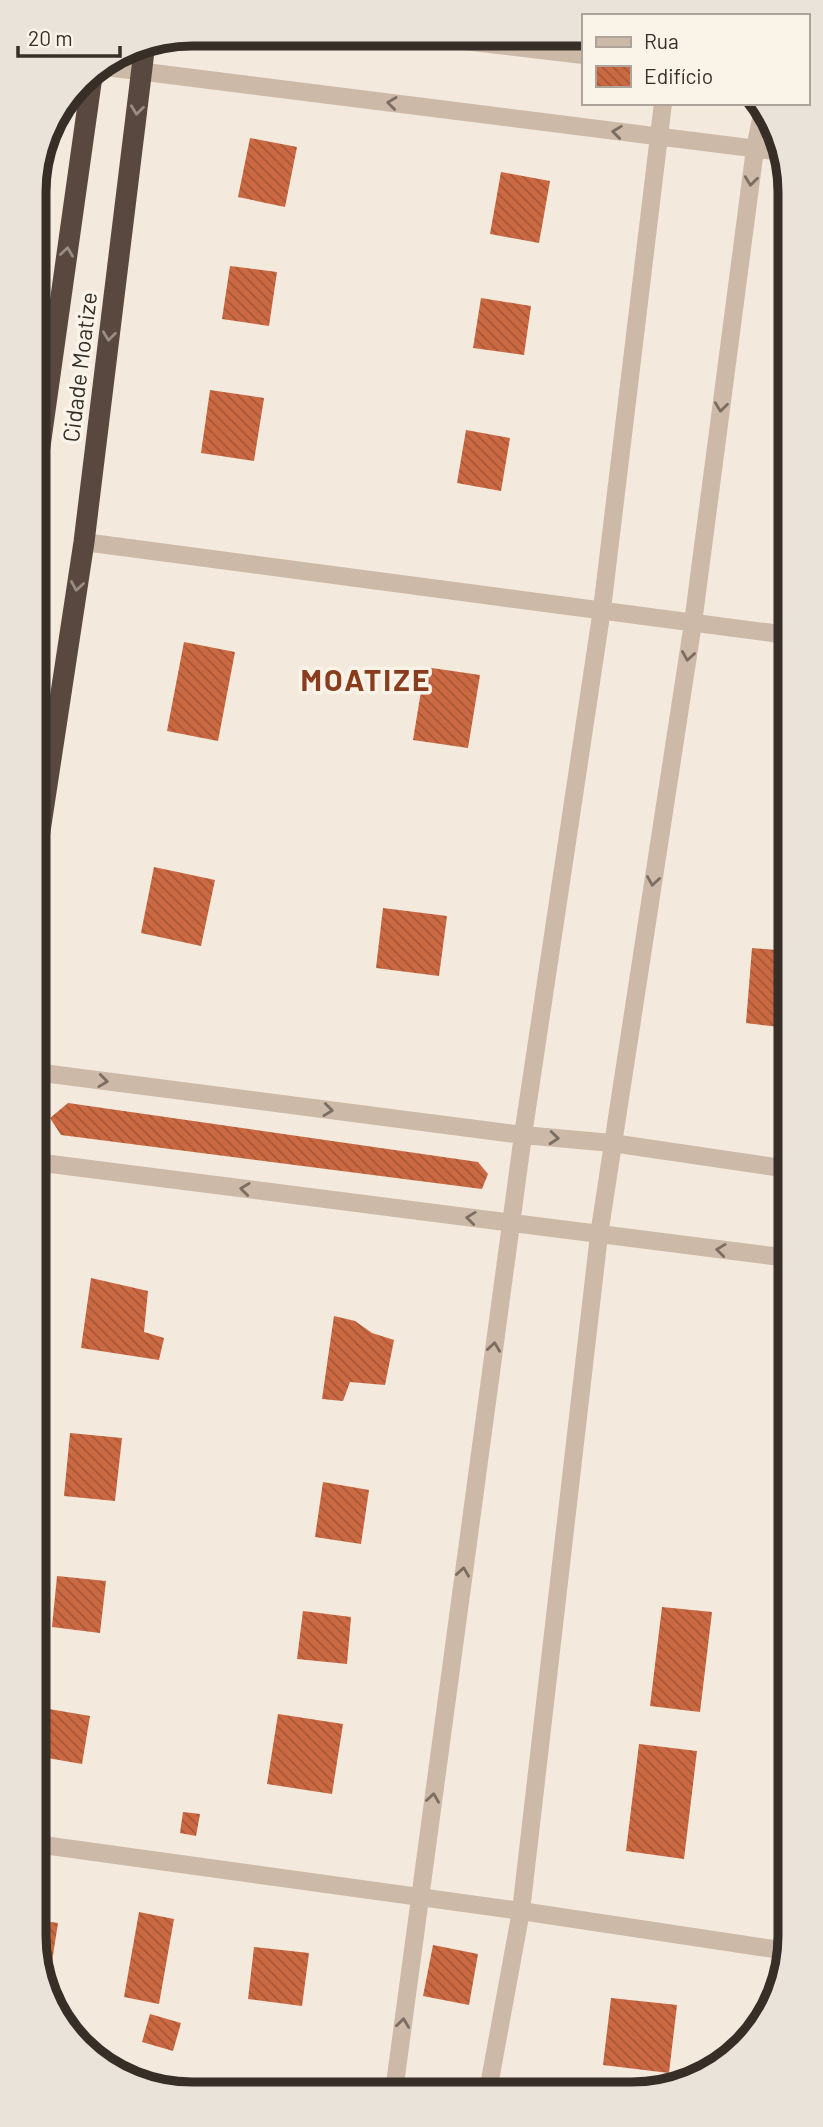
<svg xmlns="http://www.w3.org/2000/svg" width="823" height="2127" font-family="Barlow,sans-serif">
<style>
.building{fill:url(#building-back-hatch)}
.lines{fill:none;stroke-linecap:round;stroke-linejoin:round}
.minor{stroke:#ccb9a7;stroke-width:18}
.highway{stroke:#59483f;stroke-width:21}
.oneway{stroke:#7b6d61}
.oneway2{stroke:#998c83}
.labels{text-anchor:middle;dominant-baseline:central;stroke-width:7;stroke-linejoin:round;paint-order:stroke}
.street-label{font-size:23px;fill:#382e28;stroke:#faf3e8}
.district-label{font-size:30px;font-weight:bold;letter-spacing:2px;fill:#8a3c1e;stroke:#faf3e8}
.rim{fill:none;stroke:#382e28;stroke-width:9}
</style>
<defs>
<pattern id="building-back-hatch" width="6" height="6" patternUnits="userSpaceOnUse" patternTransform="scale(1.75)"><rect width="6" height="6" fill="#cb6942"/><path d="M-1 5l2 2M0 0l6 6M5-1l2 2" fill="none" stroke="#a65737"/></pattern>
</defs>
<rect width="100%" height="100%" fill="#f3e9dc"/>
<path class="building" d="M250,138L297,147L285,207L238,197Z
M501,172L550,181L539,243L490,234Z
M34,233L43,234L35,278H34Z
M230,266L277,272L269,326L222,319Z
M481,298L531,306L524,355L473,348Z
M210,390L264,398L254,461L201,453Z
M466,430L510,438L501,491L457,483Z
M184,642L235,652L218,741L167,731Z
M425,667L480,675L468,748L413,740Z
M780,722L788,723V797L774,795Z
M154,867L215,880L201,946L141,933Z
M383,908L447,916L439,976L376,968Z
M752,948L788,951V1028L746,1023Z
M68,1103L478,1162L488,1174L482,1189L61,1135L50,1118Z
M91,1278L148,1291L144,1332L164,1338L159,1360L81,1348Z
M334,1316L355,1321L372,1333L394,1340L385,1385L350,1382L343,1401L322,1399Z
M70,1433L122,1438L115,1501L64,1496Z
M323,1482L369,1490L361,1544L315,1537Z
M57,1576L106,1581L100,1633L52,1627Z
M662,1607L712,1612L700,1712L650,1706Z
M303,1611L351,1617L347,1664L297,1659Z
M37,1707L90,1716L82,1764L36,1756Z
M278,1714L343,1724L332,1794L267,1784Z
M639,1744L697,1751L684,1859L626,1851Z
M183,1812L200,1814L196,1836L180,1833Z
M139,1912L174,1919L159,2004L124,1997Z
M36,1920L58,1923L51,1968L36,1965Z
M433,1945L478,1954L469,2005L423,1996Z
M254,1947L309,1953L302,2006L248,1999Z
M611,1998L677,2005L669,2073L603,2065Z
M150,2014L181,2023L173,2051L142,2042Z
M235,2078L293,2087L292,2091H233Z"/>
<g class="lines">
<path class="minor" d="M413,35L583,55
M98,66L782,152
M84,542L787,635
M35,1072L523,1135L612,1143L788,1169
M35,1162L788,1258
M36,1844L521,1911L787,1951
M394,2091L523,1135L602,609L663,103
M488,2091L521,1911L599,1235L693,623L755,149L762,114"/>
<path class="highway" d="M34,489L93,69
M35,864L84,542L145,43"/>
</g>
<defs><path id="oneway-chevron" d="M-2-3.5L2.5 0L-2 3.5" fill="none" stroke-width="1.6" stroke-linecap="round" stroke-linejoin="round" transform="scale(1.75)"/></defs>
<g class="oneway">
<use href="#oneway-chevron" transform="translate(392 103) rotate(-173)"/>
<use href="#oneway-chevron" transform="translate(617 132) rotate(-173)"/>
<use href="#oneway-chevron" transform="translate(751 181) rotate(97)"/>
<use href="#oneway-chevron" transform="translate(721 407) rotate(97)"/>
<use href="#oneway-chevron" transform="translate(688 656) rotate(99)"/>
<use href="#oneway-chevron" transform="translate(653 881) rotate(99)"/>
<use href="#oneway-chevron" transform="translate(103 1081) rotate(7)"/>
<use href="#oneway-chevron" transform="translate(328 1110) rotate(7)"/>
<use href="#oneway-chevron" transform="translate(554 1138) rotate(5)"/>
<use href="#oneway-chevron" transform="translate(245 1189) rotate(-173)"/>
<use href="#oneway-chevron" transform="translate(471 1218) rotate(-173)"/>
<use href="#oneway-chevron" transform="translate(721 1250) rotate(-173)"/>
<use href="#oneway-chevron" transform="translate(494 1347) rotate(-82)"/>
<use href="#oneway-chevron" transform="translate(463 1572) rotate(-82)"/>
<use href="#oneway-chevron" transform="translate(433 1798) rotate(-82)"/>
<use href="#oneway-chevron" transform="translate(403 2023) rotate(-83)"/>
</g>
<g class="oneway2">
<use href="#oneway-chevron" transform="translate(137 110) rotate(97)"/>
<use href="#oneway-chevron" transform="translate(67 252) rotate(-82)"/>
<use href="#oneway-chevron" transform="translate(109 336) rotate(97)"/>
<use href="#oneway-chevron" transform="translate(77 586) rotate(99)"/>
</g>
<g class="labels">
<g class="street-label">
<text transform="translate(79 367) rotate(-83)">Cidade Moatize</text>
</g>
<g class="district-label">
<text x="366" y="679">MOATIZE</text>
</g>
</g>
<path d="M0 0H823V2127H0ZM192 46H632A146 146 0 0 1 778 192V1936A146 146 0 0 1 632 2082H192A146 146 0 0 1 46 1936V192A146 146 0 0 1 192 46Z" fill="#eae3d9" fill-rule="evenodd"/>
<path class="rim" d="M192 46H632A146 146 0 0 1 778 192V1936A146 146 0 0 1 632 2082H192A146 146 0 0 1 46 1936V192A146 146 0 0 1 192 46Z"/>
<rect x="582" y="14" width="228" height="91" fill="#faf3e8" stroke="#aca49b" stroke-width="2"/>
<rect x="596" y="37" width="35" height="10" fill="#ccb9a7" stroke="#aca49b" stroke-width="2"/>
<text x="644" y="49" font-size="21" fill="#382e28">Rua</text>
<rect x="596" y="66" width="35" height="21" fill="url(#building-back-hatch)" stroke="#aca49b" stroke-width="2"/>
<text x="644" y="84" font-size="21" fill="#382e28">Edifício</text>
<path d="M18 46v10h102v-10" fill="none" stroke="#382e28" stroke-width="3.5"/>
<text x="28" y="46" font-size="21" fill="#382e28" stroke="#faf3e8" stroke-width="5" paint-order="stroke">20 m</text>
</svg>
